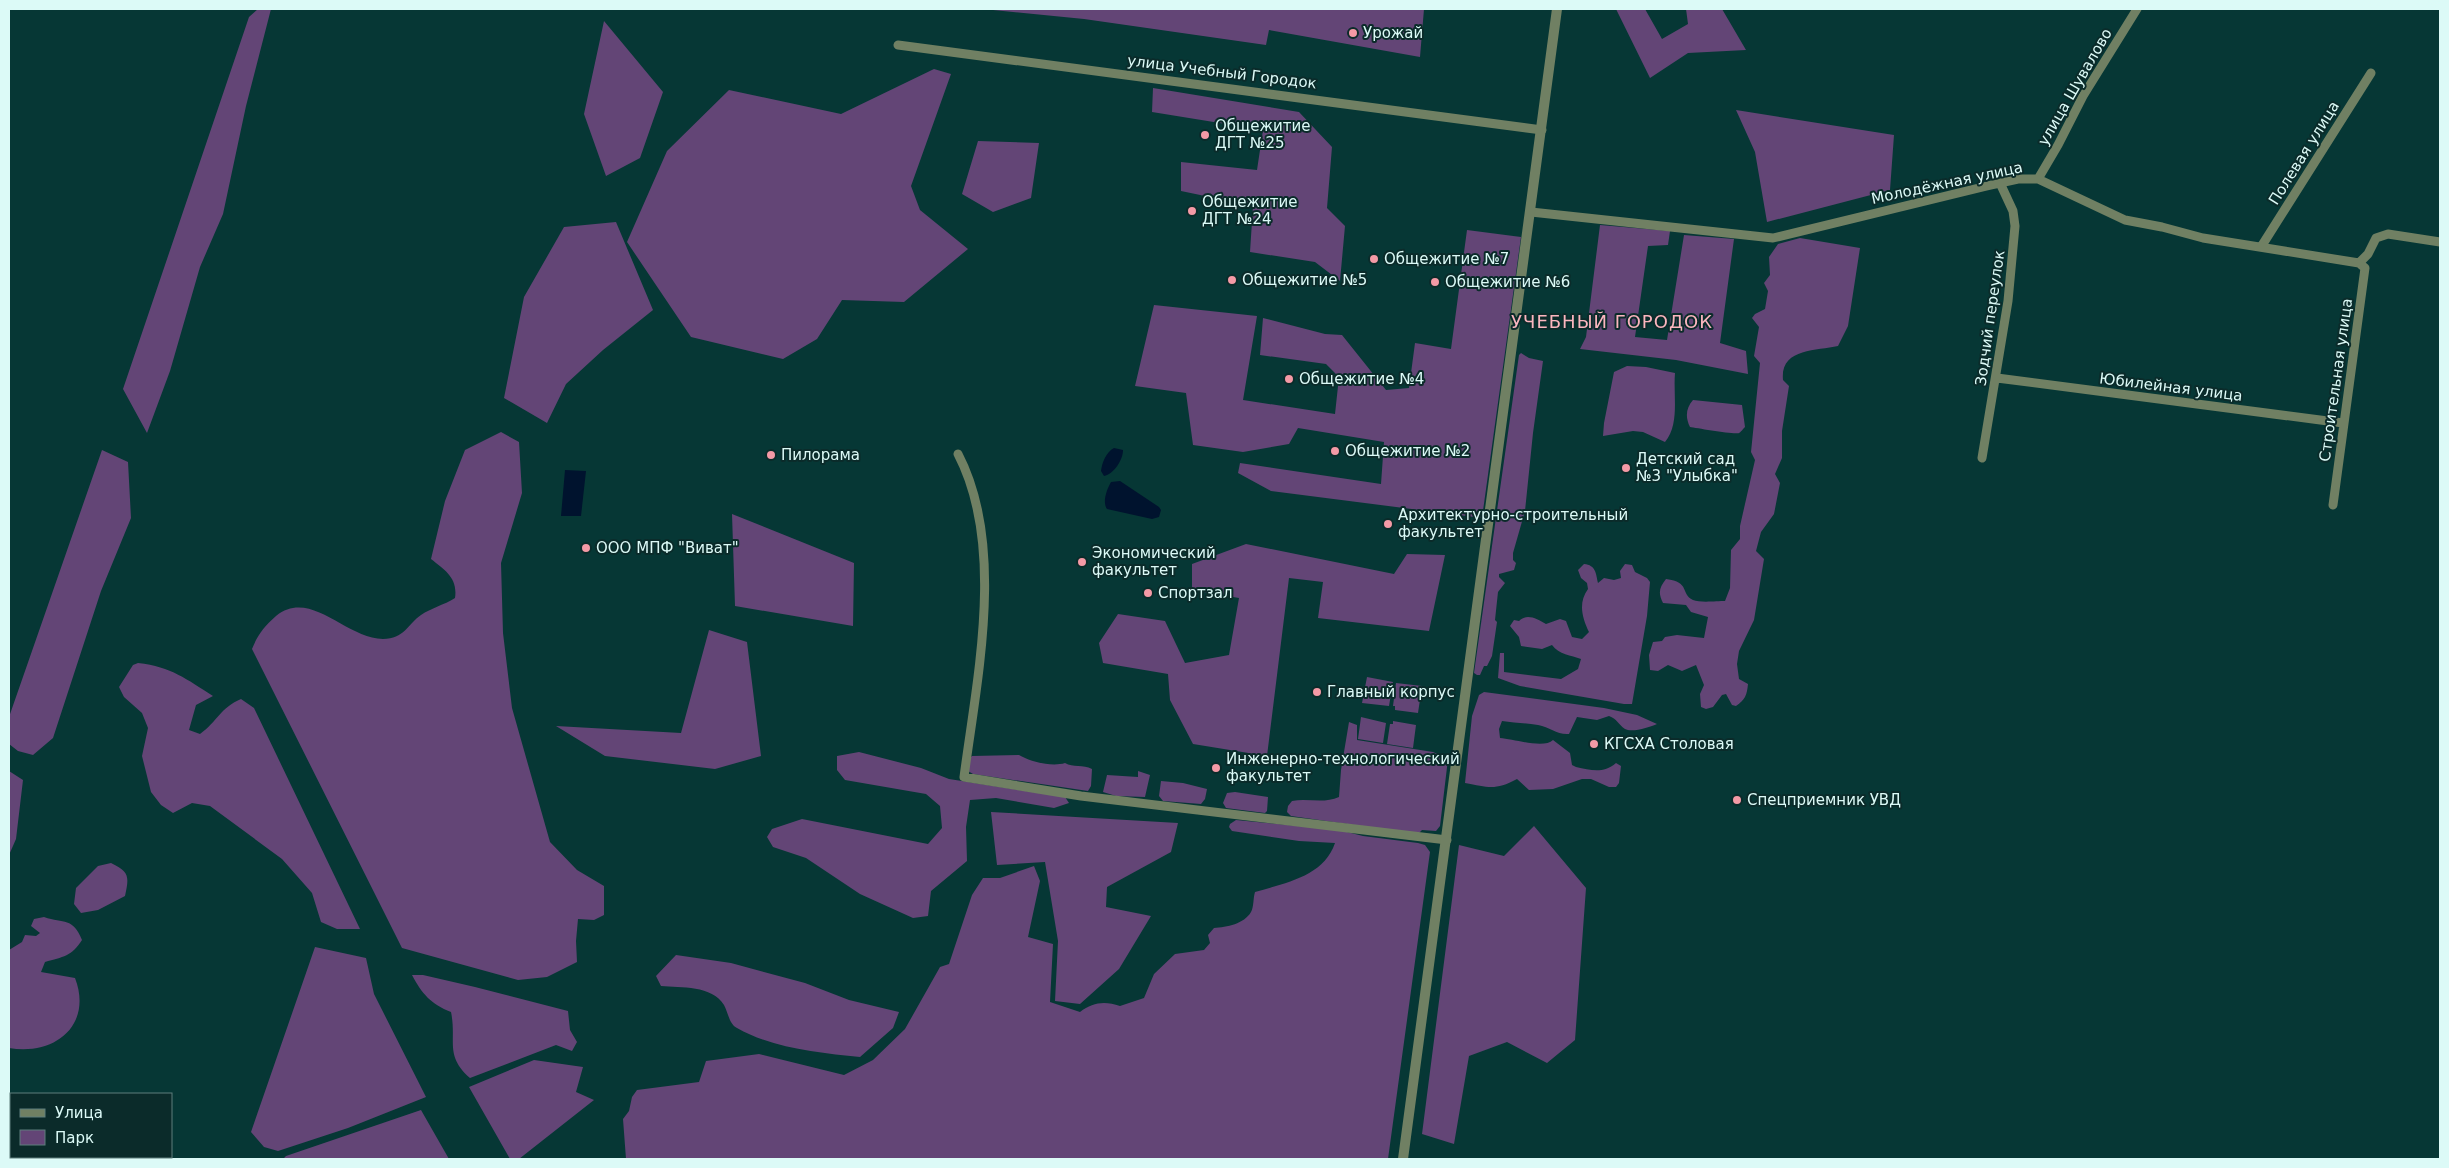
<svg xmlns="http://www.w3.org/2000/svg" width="2449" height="1168" font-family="'DejaVu Sans',sans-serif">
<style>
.green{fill:#634576}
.water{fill:#00132e}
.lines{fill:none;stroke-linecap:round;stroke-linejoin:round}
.minor{stroke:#708063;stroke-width:9}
.tertiary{stroke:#708063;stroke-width:10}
.poi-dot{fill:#f49aa6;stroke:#0b2b2a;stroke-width:2}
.labels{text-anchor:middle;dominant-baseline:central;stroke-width:4;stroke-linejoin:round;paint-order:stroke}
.poi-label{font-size:15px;fill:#dcfaf7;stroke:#0b2b2a;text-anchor:start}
.street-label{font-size:15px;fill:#dcfaf7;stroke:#0b2b2a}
.quarter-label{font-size:18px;letter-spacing:1px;fill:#fbb6bf;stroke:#0b2b2a}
</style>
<rect width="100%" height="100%" fill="#063735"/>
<path class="green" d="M258,9H271L246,106L223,214L200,267L170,371L147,433L123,389L249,17Z
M983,9H1424L1420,57L1269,30L1266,45L1084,19Z
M1616,9H1645L1662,39L1688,24L1686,9H1722L1746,50L1688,53L1650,78Z
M604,21L663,92L640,158L606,176L584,114Z
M934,69L951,74L911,186L920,210L968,249L904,302L842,300L817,339L783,359L691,337L627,242L667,151L729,90L841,114Z
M1153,88L1299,112L1332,147L1327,208L1345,226L1340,281L1315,262L1250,252L1253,206L1181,191V162L1257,170L1263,130L1152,112Z
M1736,110L1894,135L1890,190L1767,222L1755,152Z
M978,141L1039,143L1031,198L993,212L962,194Z
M616,222L653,310L603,350L566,384L547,423L504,398L524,297L564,227Z
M1600,225L1670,231L1668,245L1648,246L1635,337L1667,340L1684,235L1734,239L1720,343L1746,351L1748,374L1676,360L1580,349L1586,337Z
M1467,230L1521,237L1482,518L1271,491L1238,473L1240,463L1381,484L1384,442L1298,428L1289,444L1243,452L1193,445L1186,393L1135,386L1154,305L1257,316L1243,400L1335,414L1339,377L1326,364L1260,355L1263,318L1325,334L1342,335L1386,390L1409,388L1415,343L1451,349Z
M1800,238L1860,248L1848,326L1838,346C1816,351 1780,348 1783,380L1789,386L1782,431V458L1775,474L1780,483L1774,514L1761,532L1756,551L1764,559L1754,620L1739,651L1737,664L1739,679L1748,684C1747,695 1745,700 1736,706L1732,705L1726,694L1722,695L1713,707L1706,709L1701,707L1700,694L1704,685L1696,665L1682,671L1668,665L1658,671L1650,670L1649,655L1653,642L1662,641L1665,637L1677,635L1704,638L1708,617L1691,612L1686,605L1663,603C1658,593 1659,588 1666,579C1691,582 1680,594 1693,600C1700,603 1717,601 1725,601L1730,588L1731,550L1740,539V526L1755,460L1751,452L1760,363L1754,356L1759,327L1752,318L1755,314L1765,309L1768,291L1764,283L1770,275L1769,257L1778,244Z
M1521,353L1529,358L1543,361L1533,433L1525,511L1513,553V560L1516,563L1514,570L1499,574V577L1505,583L1498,592L1495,620L1497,622L1492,656L1487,666H1484L1480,675H1477L1474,673L1519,355Z
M1627,366L1646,367L1675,373C1673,396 1680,424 1665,442L1643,432L1633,431L1603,436L1604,423L1614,372Z
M1693,400L1742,405L1745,427C1744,428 1740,433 1739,433C1735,435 1697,428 1690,427C1685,417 1686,408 1693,400Z
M501,432L519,442L522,493L501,563L503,633L512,708L550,842L577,870L604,886V915L594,920L578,919L576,941L577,962L547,977L518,980L402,948L252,649C258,634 264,627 276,616C311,588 346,639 383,639C404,639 408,624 421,615C431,608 444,605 455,598C458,578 445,570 431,559L445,501L465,450Z
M102,450L128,462L131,518L101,591L53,738L33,755L18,751L9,744V717Z
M732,514L854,563L853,626L735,606Z
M1246,544L1394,574L1407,554L1445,555L1429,631L1318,618L1323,582L1289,578L1267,756L1193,744L1170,700L1168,674L1103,663L1099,643L1118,614L1165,621L1185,663L1229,655L1239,598L1192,590V564Z
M1584,564C1596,565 1596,574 1598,583L1604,578L1614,580L1621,578L1620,571L1625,564L1632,565L1635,572L1647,578L1650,582L1647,616L1632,704H1624L1520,686L1498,678L1500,653H1504V672L1561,679L1578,669L1581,659C1571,655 1559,655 1552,645L1542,649L1521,646L1519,637L1510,626L1514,620L1519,621C1527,613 1537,619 1546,624L1560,619L1566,621L1572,637L1582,639L1589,632C1582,617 1578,603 1588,589L1587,583L1581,578L1578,570Z
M709,630L747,642L761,756L715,769L605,756L556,726L681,733Z
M138,663C172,667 186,679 213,696L196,705L189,730L200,734C218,721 220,708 241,699L254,708L360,929H337L321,922L312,893L282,859L210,806L192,803L173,813L161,805L151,792L142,756L148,728L142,713L124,697L119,687L133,665Z
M1367,677L1393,682L1389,706L1362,703Z
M1396,683L1422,686L1418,713L1395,710V706H1393Z
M1484,692L1604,708L1637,715L1657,724C1650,727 1632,733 1625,729C1618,724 1617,719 1609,716L1597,720L1577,717L1569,734C1557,735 1550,727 1538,725C1526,723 1514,723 1502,721L1499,729L1500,738C1514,739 1544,749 1553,740L1570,753L1572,765L1576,767C1591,770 1603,774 1616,763L1621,766L1619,783L1616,787H1609L1591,779H1582L1553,789L1529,790L1517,779C1495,791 1488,787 1465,783L1472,716L1479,695Z
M1361,717L1386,723L1383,743L1358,739Z
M1393,721L1416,725L1413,748L1387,744L1390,724H1393Z
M1349,722L1357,725V740L1433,752L1448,759L1440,826L1436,831L1422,830L1418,834L1291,816L1287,812L1288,806L1292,801C1308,798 1324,804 1339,797L1341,770Z
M859,752L921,768L949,779L1065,797L1069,803L1054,808L996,798L970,800L966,827L967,861L931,891L928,916L913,918L860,894L806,858L773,847L767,837L772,829L802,819L928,844L942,828L940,806L926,794L845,780L837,770V756Z
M1019,755C1031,762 1052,767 1065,763C1073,768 1083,764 1092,769L1091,786L1088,791L973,774L968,771L969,759L972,756Z
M9,771L23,780L16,839L9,855Z
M1138,771L1150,775L1145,797L1116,796L1103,792L1107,775L1138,777Z
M1161,781L1183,783L1207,789L1205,799L1201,804L1163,801L1159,796Z
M1235,792L1268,797L1267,811L1265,813L1226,808L1223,803L1227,793Z
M991,812L1178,823L1171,852L1107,887L1106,907L1151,916L1119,969L1080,1004L1055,1001L1058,941L1045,862L997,865Z
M1236,820L1339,830L1363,836L1418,843L1425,845L1430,852L1388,1159H626L623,1119L629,1111L632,1097L637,1090L699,1082L706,1061L759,1054L844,1075L873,1060L905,1029L940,967L949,964L972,895L983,878H1000L1034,866L1040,881L1028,937L1053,944L1050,1002L1080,1012C1093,1002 1105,1001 1120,1006L1144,998L1154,974L1175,954L1204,950L1210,943L1208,935L1214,928C1227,927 1244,924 1251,912C1254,907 1253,898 1255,892C1286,883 1324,876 1335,843L1299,841L1232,831L1229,827L1230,824Z
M1534,826L1586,888L1575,1040L1547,1063L1507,1042L1469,1056L1454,1144L1422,1134L1459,845L1504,856Z
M111,863C130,872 129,877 125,896L98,910L81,913L74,904L76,888L98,866Z
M44,917C64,924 73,917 82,940C72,956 63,957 45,962L41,972L75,978C93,1025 55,1056 9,1048V950L22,942L25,935L36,936L40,933L31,926L34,919Z
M315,947L366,958L374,994L426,1097L348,1128L278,1151L264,1147L251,1132Z
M676,955L731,963L805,983L849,1000L899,1012L893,1028L860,1057C819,1053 772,1048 737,1028C729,1024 728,1012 724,1005C712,985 681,988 661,986L656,976Z
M412,975H423L475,987L568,1011L570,1030L577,1042L572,1051L556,1045L470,1078C444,1055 457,1041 451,1012C431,1004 422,994 412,975Z
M534,1060L583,1067L576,1092L594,1100L519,1159H510L469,1087Z
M421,1110L449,1159H283L286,1156Z"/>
<path class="water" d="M1114,448L1123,450C1123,460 1114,474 1104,476L1101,471C1102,463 1106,452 1114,448Z
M565,470L586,471L581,516H561Z
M1120,481L1159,507L1161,510L1159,517L1152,519L1107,509C1102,502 1107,489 1111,482Z"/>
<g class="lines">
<path class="minor" d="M898,45L1542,130
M2038,179L2058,145L2083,96L2137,9
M1531,212L1773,238L1987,186L2018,179H2038L2125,220L2162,227L2203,238L2359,263
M2261,247L2371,73
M2359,263L2368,254L2376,238L2388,234L2440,242
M1997,378L2343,423
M958,454C1006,546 977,678 964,777L1081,796L1447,840
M1982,458L2008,301L2015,226L2013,211L2000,183
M2333,505L2365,268L2359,263"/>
<path class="tertiary" d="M1403,1159L1557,9"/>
</g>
<g class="poi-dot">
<circle cx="1353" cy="33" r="5"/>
<circle cx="1205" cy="135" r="5"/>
<circle cx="1192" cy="211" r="5"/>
<circle cx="1374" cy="259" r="5"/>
<circle cx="1232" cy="280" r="5"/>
<circle cx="1435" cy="282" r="5"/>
<circle cx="1289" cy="379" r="5"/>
<circle cx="1335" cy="451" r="5"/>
<circle cx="771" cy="455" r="5"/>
<circle cx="1626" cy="468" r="5"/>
<circle cx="1388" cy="524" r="5"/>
<circle cx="586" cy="548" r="5"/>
<circle cx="1082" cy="562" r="5"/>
<circle cx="1148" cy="593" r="5"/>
<circle cx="1317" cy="692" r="5"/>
<circle cx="1594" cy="744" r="5"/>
<circle cx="1216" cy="768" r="5"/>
<circle cx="1737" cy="800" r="5"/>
</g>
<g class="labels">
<g class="poi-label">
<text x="1363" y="33">Урожай</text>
<text x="1215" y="126">Общежитие<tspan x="1215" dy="17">ДГТ №25</tspan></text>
<text x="1202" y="202">Общежитие<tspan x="1202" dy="17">ДГТ №24</tspan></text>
<text x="1384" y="259">Общежитие №7</text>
<text x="1242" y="280">Общежитие №5</text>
<text x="1445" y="282">Общежитие №6</text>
<text x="1299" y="379">Общежитие №4</text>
<text x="1345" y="451">Общежитие №2</text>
<text x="781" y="455">Пилорама</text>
<text x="1636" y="459">Детский сад<tspan x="1636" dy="17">№3 "Улыбка"</tspan></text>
<text x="1398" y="515">Архитектурно-строительный<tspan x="1398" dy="17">факультет</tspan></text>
<text x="596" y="548">ООО МПФ "Виват"</text>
<text x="1092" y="553">Экономический<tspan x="1092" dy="17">факультет</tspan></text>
<text x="1158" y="593">Спортзал</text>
<text x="1327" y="692">Главный корпус</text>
<text x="1604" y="744">КГСХА Столовая</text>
<text x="1226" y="759">Инженерно-технологический<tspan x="1226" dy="17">факультет</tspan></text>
<text x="1747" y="800">Спецприемник УВД</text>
</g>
<g class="street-label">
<text transform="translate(1222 72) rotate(7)">улица Учебный Городок</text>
<text transform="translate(2075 87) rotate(-60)">улица Шувалово</text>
<text transform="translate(2304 153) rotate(-58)">Полевая улица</text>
<text transform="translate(1947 183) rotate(-12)">Молодёжная улица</text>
<text transform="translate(1990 318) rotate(-82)">Зодчий переулок</text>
<text transform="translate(2336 380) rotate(-82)">Строительная улица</text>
<text transform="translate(2171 387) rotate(7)">Юбилейная улица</text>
</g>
<g class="quarter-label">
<text x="1612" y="321">УЧЕБНЫЙ ГОРОДОК</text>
</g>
</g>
<rect width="2449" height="1168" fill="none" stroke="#dcfaf7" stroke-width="20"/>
<rect x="10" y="1093" width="162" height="65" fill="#0b2b2a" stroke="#5f7e7c"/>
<rect x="20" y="1109" width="25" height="8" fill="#708063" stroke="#5f7e7c"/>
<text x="55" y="1118" font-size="15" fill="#dcfaf7">Улица</text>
<rect x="20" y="1130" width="25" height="15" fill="#634576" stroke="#5f7e7c"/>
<text x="55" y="1143" font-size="15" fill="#dcfaf7">Парк</text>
</svg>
